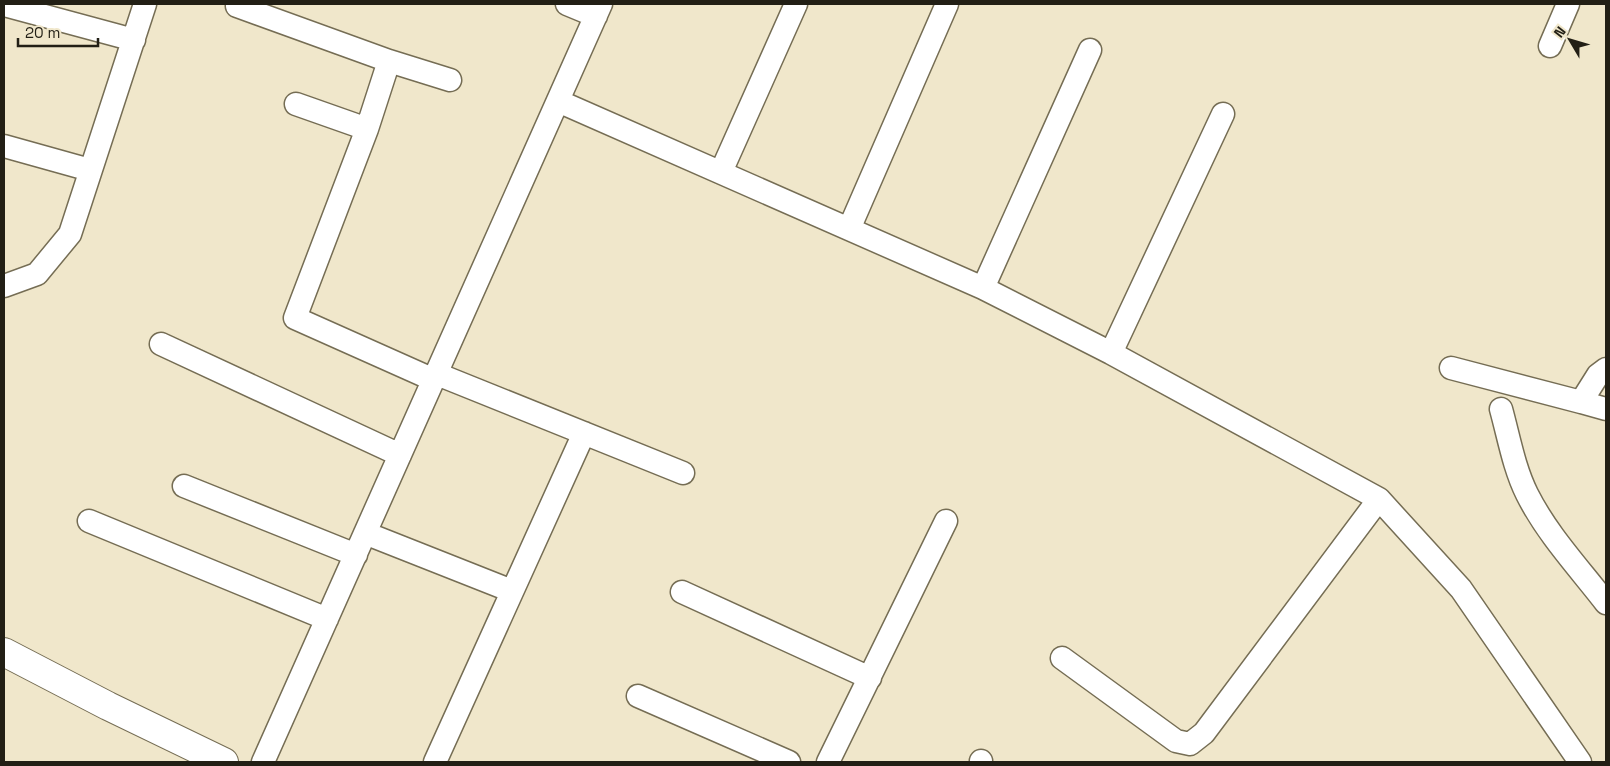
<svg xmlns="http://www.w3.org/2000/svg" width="1610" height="766" font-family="'Space Grotesk',sans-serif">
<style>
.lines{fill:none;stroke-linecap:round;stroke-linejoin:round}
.minor-casing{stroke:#756d54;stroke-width:25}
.tertiary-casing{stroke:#756d54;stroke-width:30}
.minor{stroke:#fff;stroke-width:22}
.tertiary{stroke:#fff;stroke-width:28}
</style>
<rect width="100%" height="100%" fill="#f0e7cb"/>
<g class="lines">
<g class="minor-casing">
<path id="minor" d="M567,4L596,16
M4,5L134,40
M237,6L389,61L450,80
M1550,46L1568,4
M558,101L983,288L1111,353L1379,499L1461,589L1580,762
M296,104L367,129L295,318L434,380
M367,129L389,61
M4,146L90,170
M721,172L796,4
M849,229L947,4
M4,286L37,274L70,234L145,4
M983,288L1090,50
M161,344L400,455
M1111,353L1223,114
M1451,368L1581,402L1598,375L1606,369
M437,374L683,473
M1581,402L1606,409
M1501,409C1509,438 1514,468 1527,494C1547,534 1579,568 1606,603
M184,486L356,555
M89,521L327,619
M365,533L512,591
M682,592L870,678
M1062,658L1176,741L1190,744L1204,733L1379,499
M638,696L789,762
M263,762L601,4
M435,762L584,433
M828,762L946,521
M981,762V761"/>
</g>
<g class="tertiary-casing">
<path id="tertiary" d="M4,652L108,706L224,762"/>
</g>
<use href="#minor" class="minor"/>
<use href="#tertiary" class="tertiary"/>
</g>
<rect width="1610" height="766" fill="none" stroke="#221f15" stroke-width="10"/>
<g transform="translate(1570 40) rotate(308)" stroke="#f0e7cb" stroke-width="4" paint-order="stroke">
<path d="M0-4L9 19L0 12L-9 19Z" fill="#221f15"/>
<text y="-8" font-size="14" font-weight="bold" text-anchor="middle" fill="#221f15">N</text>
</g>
<path d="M18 38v8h80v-8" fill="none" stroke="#221f15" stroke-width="2.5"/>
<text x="25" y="38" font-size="15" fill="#221f15" stroke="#f0e7cb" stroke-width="4" paint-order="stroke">20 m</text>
</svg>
